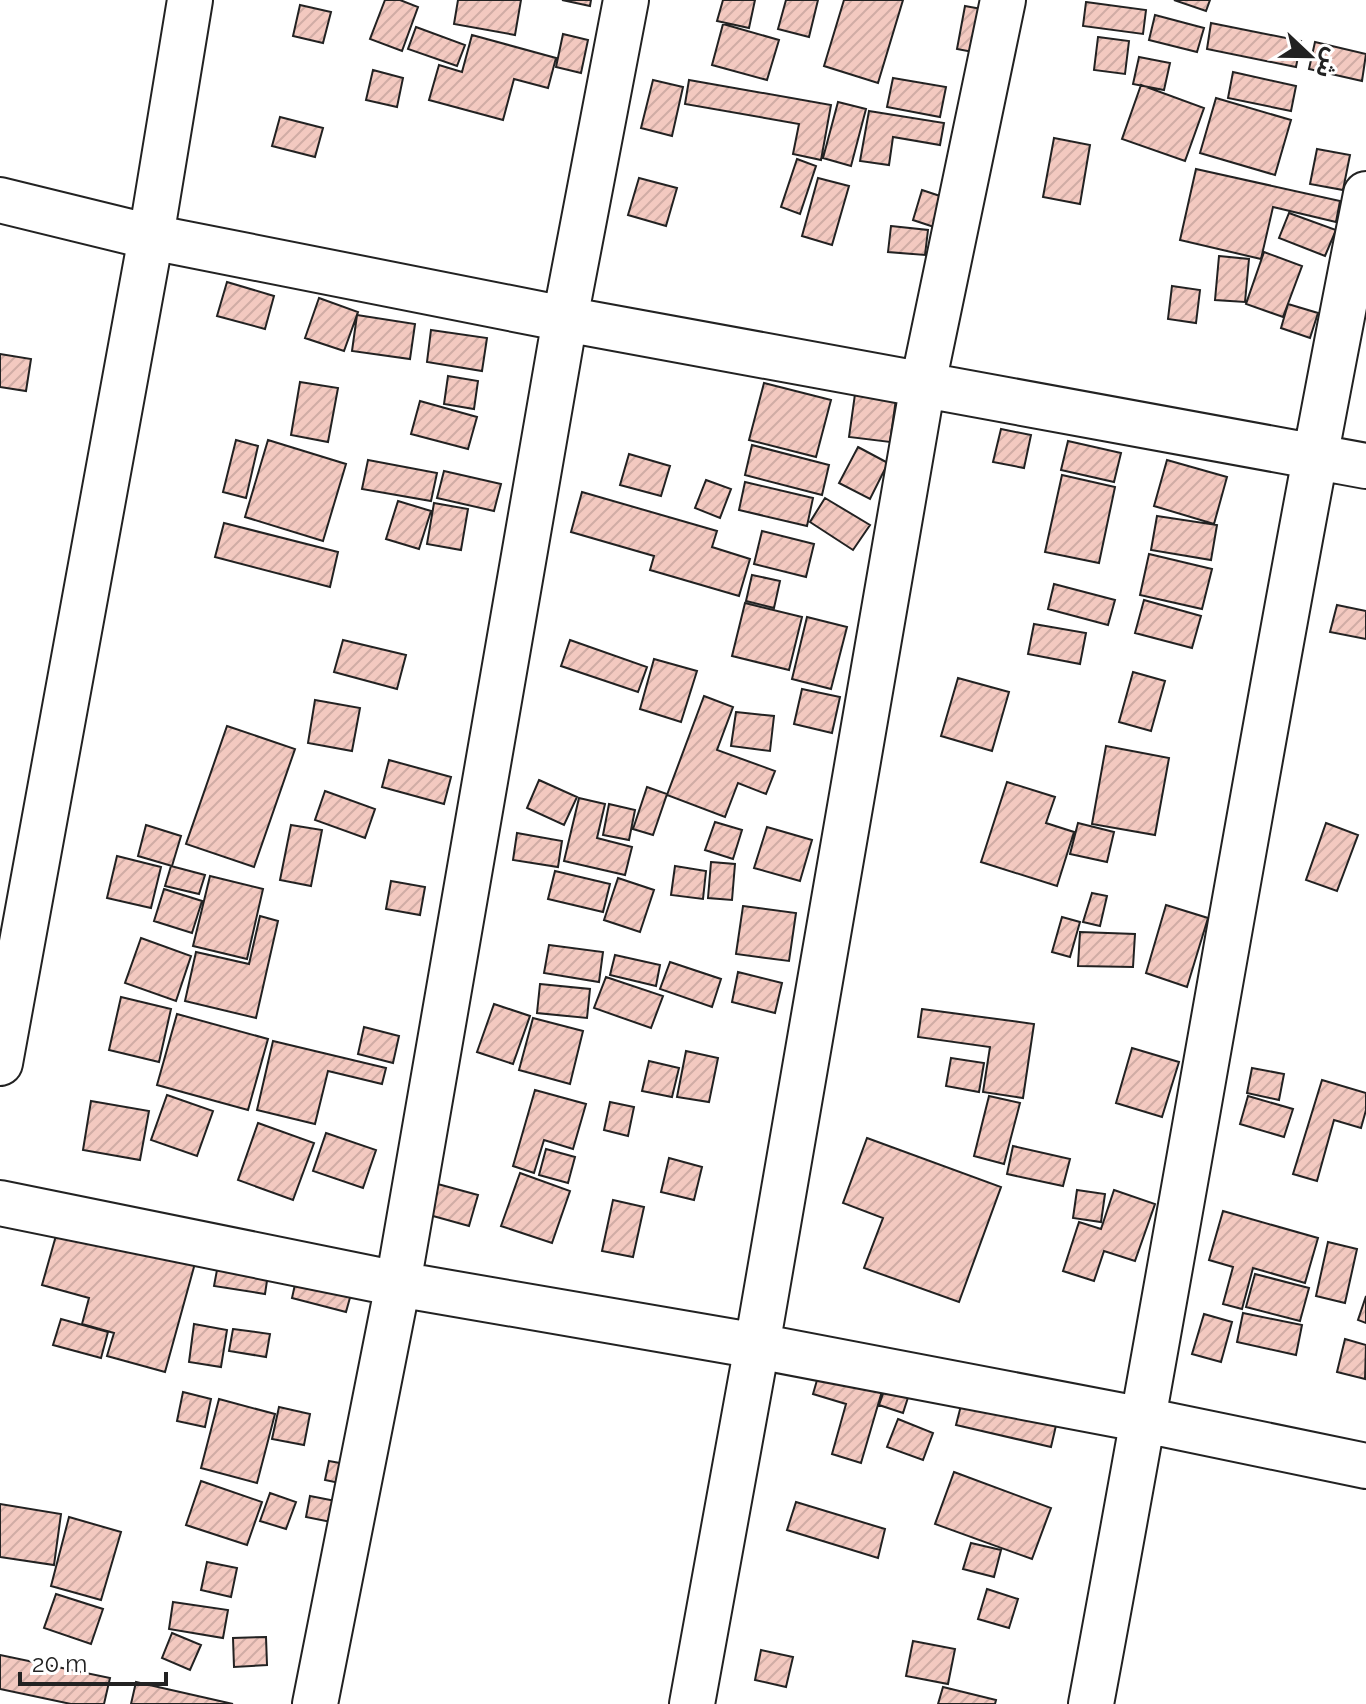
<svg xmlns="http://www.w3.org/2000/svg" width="1366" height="1704" font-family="Raleway,'Noto Sans Arabic',sans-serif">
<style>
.building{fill:url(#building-hatch);stroke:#222;stroke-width:2}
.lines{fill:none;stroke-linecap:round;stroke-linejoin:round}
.street-casing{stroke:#222;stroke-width:48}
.street{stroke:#fff;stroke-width:44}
</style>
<defs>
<pattern id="building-hatch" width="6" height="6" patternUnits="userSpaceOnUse" patternTransform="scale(2)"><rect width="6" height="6" fill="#f3c9c0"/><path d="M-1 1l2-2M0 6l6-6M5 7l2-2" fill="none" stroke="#d0aca5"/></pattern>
</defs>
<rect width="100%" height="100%" fill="#fff"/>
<path class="building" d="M385,0H400L418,7L402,51L370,39Z
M458,0H521L515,35L454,24Z
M562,0H591L590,6Z
M723,0H755L749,28L717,21Z
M786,0H818L809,37L778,29Z
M844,0H903L878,83L824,66Z
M1174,0H1210L1206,11Z
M1086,2L1146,10L1143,34L1083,26Z
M300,5L331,12L323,43L293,36Z
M965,6L998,12L989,55L957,49Z
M1155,15L1204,28L1197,52L1149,40Z
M1211,23L1301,41L1296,67L1207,49Z
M723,24L779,40L767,80L712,65Z
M416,27L465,45L457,66L408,49Z
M563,34L588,40L581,73L556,67Z
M472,35L556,58L548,88L514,79L503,120L429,100L439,65L462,72Z
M1098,37L1129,41L1125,74L1094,70Z
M1315,42L1366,54L1362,81L1309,69Z
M1139,57L1170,63L1164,90L1133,84Z
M373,70L403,78L397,107L366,100Z
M1233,72L1296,86L1291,111L1228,98Z
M893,78L946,87L940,117L887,107Z
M653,80L683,87L672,136L641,128Z
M689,80L831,105L821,160L793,154L799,124L685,104Z
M1141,85L1204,108L1185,161L1122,139Z
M1216,98L1291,120L1275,175L1200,153Z
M838,102L866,109L851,166L823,158Z
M869,111L944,123L940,145L893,137L889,165L860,161Z
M280,117L323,128L315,157L272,146Z
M1054,138L1090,145L1080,204L1043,197Z
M1317,149L1350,155L1343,190L1310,184Z
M797,159L816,166L800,214L781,207Z
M1196,169L1340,201L1336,222L1273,207L1261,259L1180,240Z
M639,178L677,188L666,226L628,215Z
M818,178L849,186L832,245L802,236Z
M922,190L955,201L946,231L913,220Z
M1289,213L1336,230L1325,256L1279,238Z
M891,226L928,230L925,255L888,252Z
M1264,252L1302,266L1283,317L1246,304Z
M1219,256L1249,259L1245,302L1215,300Z
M227,282L274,296L265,329L217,316Z
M1172,286L1200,290L1196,323L1168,319Z
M319,298L358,312L344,351L305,338Z
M1288,304L1318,313L1310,338L1281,328Z
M357,315L415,324L410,359L352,351Z
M431,330L487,338L482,371L427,362Z
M0,354L31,359L26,391L0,387Z
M448,376L478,381L474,409L444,404Z
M300,382L338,388L328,442L291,435Z
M764,383L831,400L816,457L749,440Z
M855,394L896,399L890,442L849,437Z
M420,401L477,417L468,449L411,434Z
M1001,429L1031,435L1024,468L993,462Z
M236,440L258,446L246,498L223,492Z
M268,440L346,464L323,541L245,517Z
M1068,441L1121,453L1114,482L1061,470Z
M752,445L829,465L822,495L745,475Z
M858,447L888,463L870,499L839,483Z
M629,454L670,466L661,496L620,485Z
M368,460L437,473L431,501L362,489Z
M1167,460L1227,477L1214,524L1154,506Z
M444,471L501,484L494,511L437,498Z
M1062,475L1115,487L1099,563L1045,552Z
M706,480L731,489L720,518L695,508Z
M745,482L813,498L807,526L739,510Z
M582,492L717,531L712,547L750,559L739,596L650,570L654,556L571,532Z
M825,498L870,525L853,550L810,522Z
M398,501L431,511L419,549L386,539Z
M434,503L468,509L461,550L427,544Z
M1157,516L1217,525L1211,560L1151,550Z
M224,523L338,552L330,587L215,557Z
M762,531L814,544L806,577L754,564Z
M1149,554L1212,569L1202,609L1140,595Z
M752,575L780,581L774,608L746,601Z
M1054,584L1115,600L1108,625L1048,609Z
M1144,600L1201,616L1192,648L1135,633Z
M745,603L802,617L789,670L732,656Z
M1337,605L1366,611V639L1330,632Z
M807,617L847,627L831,689L792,679Z
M1034,624L1086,633L1080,664L1028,654Z
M343,640L406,655L397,689L334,672Z
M570,640L647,667L638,692L561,666Z
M654,659L697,671L681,722L640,709Z
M1133,672L1165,681L1151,731L1119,722Z
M958,678L1009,692L992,751L941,736Z
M802,689L840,697L832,733L794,724Z
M704,696L733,707L717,750L775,771L766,794L738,783L725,817L667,795Z
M315,700L360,708L352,751L308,743Z
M736,712L774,716L770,751L731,746Z
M227,726L295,749L254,867L186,844Z
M1106,746L1169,758L1155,835L1092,824Z
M389,760L451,777L444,804L382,787Z
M539,780L577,797L564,825L527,808Z
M1007,782L1055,797L1046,823L1074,832L1057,886L981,862Z
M647,787L667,794L653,835L633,829Z
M325,791L375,809L365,838L315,820Z
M579,798L605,804L597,838L632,847L625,875L564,861Z
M609,804L635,810L629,840L603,835Z
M715,822L742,830L733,859L705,850Z
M1078,823L1114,832L1107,862L1070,854Z
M1326,823L1358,835L1337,891L1306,880Z
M146,825L181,836L172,866L138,856Z
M291,825L322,830L311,886L280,880Z
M767,827L812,840L800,881L754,868Z
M517,833L562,841L558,867L513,860Z
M117,856L161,867L151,908L107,898Z
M711,862L735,864L732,900L708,898Z
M171,866L205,875L199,894L165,886Z
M675,866L706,871L703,899L671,895Z
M555,871L610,884L603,912L548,899Z
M210,876L263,889L247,959L193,946Z
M618,878L654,890L640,932L604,920Z
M391,881L425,887L420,915L386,909Z
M164,889L202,901L192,933L154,921Z
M1092,893L1107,896L1100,926L1083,922Z
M1166,905L1208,918L1187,987L1146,973Z
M743,906L796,913L789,961L736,954Z
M260,916L278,921L256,1018L185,1001L196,952L249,964Z
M1062,917L1080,922L1070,957L1052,952Z
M1080,932L1135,934L1133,967L1078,966Z
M141,938L191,956L176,1001L125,983Z
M549,945L603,952L599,982L544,973Z
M615,955L660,965L656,986L610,975Z
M670,962L721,979L712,1007L660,989Z
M738,972L782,983L775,1013L732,1002Z
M606,977L663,996L651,1028L594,1008Z
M540,984L590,989L587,1018L537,1013Z
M121,997L171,1009L159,1062L109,1050Z
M494,1004L530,1016L513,1064L477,1052Z
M922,1009L1034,1024L1023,1098L983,1092L990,1047L918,1037Z
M177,1014L268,1039L248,1110L157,1085Z
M533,1018L583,1031L570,1084L519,1070Z
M364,1027L399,1036L393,1063L358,1054Z
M273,1041L386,1068L382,1084L328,1071L315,1124L257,1110Z
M1132,1048L1179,1062L1162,1117L1116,1103Z
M686,1051L718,1058L709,1102L677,1097Z
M951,1058L984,1063L979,1092L946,1086Z
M649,1061L679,1068L672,1097L642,1091Z
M1252,1068L1284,1074L1279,1100L1247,1093Z
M1322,1080L1366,1093V1110L1361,1128L1334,1120L1317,1181L1293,1174Z
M535,1090L586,1104L573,1149L544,1140L534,1173L513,1166Z
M167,1095L213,1111L197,1156L151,1140Z
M989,1096L1020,1103L1004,1164L974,1156Z
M1248,1096L1293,1109L1284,1137L1240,1124Z
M91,1101L149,1111L140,1160L83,1150Z
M610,1102L634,1107L628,1136L604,1130Z
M258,1123L314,1143L293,1200L238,1180Z
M326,1133L376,1150L363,1188L313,1171Z
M867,1138L1001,1187L959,1302L864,1268L883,1218L843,1203Z
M1013,1146L1070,1159L1063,1186L1007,1174Z
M546,1149L575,1157L568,1183L539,1175Z
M669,1158L702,1167L694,1200L661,1192Z
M520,1173L570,1191L552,1243L501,1226Z
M423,1180L478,1195L469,1226L415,1211Z
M1077,1190L1105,1194L1101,1222L1073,1218Z
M1114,1190L1155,1204L1135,1261L1104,1251L1094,1281L1063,1271L1079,1222L1101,1229Z
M613,1200L644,1207L633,1257L602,1251Z
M1223,1211L1318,1238L1305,1283L1253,1268L1242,1309L1223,1304L1233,1267L1209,1260Z
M61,1218L197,1256L165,1372L107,1356L114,1333L82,1324L89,1298L42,1285Z
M1328,1242L1357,1249L1345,1303L1316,1296Z
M220,1254L270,1261L265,1294L214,1286Z
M300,1262L356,1276L346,1312L292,1298Z
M1255,1274L1309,1288L1300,1321L1246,1307Z
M1366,1296V1323L1358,1320Z
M1243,1313L1302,1325L1296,1355L1237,1342Z
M1204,1314L1232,1322L1221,1362L1192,1354Z
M61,1319L108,1332L101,1358L53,1345Z
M194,1324L227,1330L221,1367L189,1362Z
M233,1329L270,1334L266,1357L229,1351Z
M1345,1339L1366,1345L1365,1379L1337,1372Z
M824,1356L887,1374L861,1463L832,1454L846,1404L813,1394Z
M889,1377L912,1385L903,1413L879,1405Z
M967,1382L1061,1404L1051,1447L956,1425Z
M183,1392L211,1399L205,1427L177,1421Z
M219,1399L275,1414L257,1483L201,1468Z
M279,1407L310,1414L304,1445L272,1439Z
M898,1419L933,1433L923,1460L887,1447Z
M329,1461L367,1468L364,1488L325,1480Z
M954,1472L1051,1508L1032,1559L935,1524Z
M201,1481L262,1502L247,1545L186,1525Z
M270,1493L296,1502L286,1529L260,1521Z
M310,1496L351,1504L346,1525L306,1517Z
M796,1502L885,1529L878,1558L787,1530Z
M0,1504L61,1514L54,1565L0,1557Z
M69,1517L121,1532L101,1600L51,1586Z
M971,1543L1001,1550L994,1577L963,1569Z
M207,1562L237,1568L231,1597L201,1590Z
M987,1589L1018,1599L1009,1628L978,1619Z
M56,1594L103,1609L91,1644L44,1628Z
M173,1602L228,1610L223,1638L169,1629Z
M172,1633L201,1645L190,1670L162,1658Z
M266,1637L267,1665L234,1667L233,1638Z
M913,1641L955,1649L948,1684L906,1676Z
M761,1650L793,1657L786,1687L755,1680Z
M0,1655L110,1678L104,1704H71L0,1689Z
M136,1682L233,1704H131Z
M943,1687L996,1700L995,1704H938Z"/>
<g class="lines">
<g class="street-casing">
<path id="street" d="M0,200L151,237L565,319L1366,466
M0,1063L151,237L190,0
M0,1203L398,1284L757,1346L1144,1420L1366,1466
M315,1704L398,1284L565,319L626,0
M692,1704L757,1346L923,384L1003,0
M1091,1704C1185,1201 1266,696 1366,194"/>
</g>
<use href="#street" class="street"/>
</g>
<g transform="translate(1310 56) rotate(112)" stroke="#ffffff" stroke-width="6" paint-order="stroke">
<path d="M0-6L14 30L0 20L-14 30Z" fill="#222222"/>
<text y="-12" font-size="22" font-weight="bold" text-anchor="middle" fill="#222222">ش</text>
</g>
<path d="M20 1672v12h146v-12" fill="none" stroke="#222222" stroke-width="4"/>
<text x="32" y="1672" font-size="24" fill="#222222" stroke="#ffffff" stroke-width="6" paint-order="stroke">20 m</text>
</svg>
